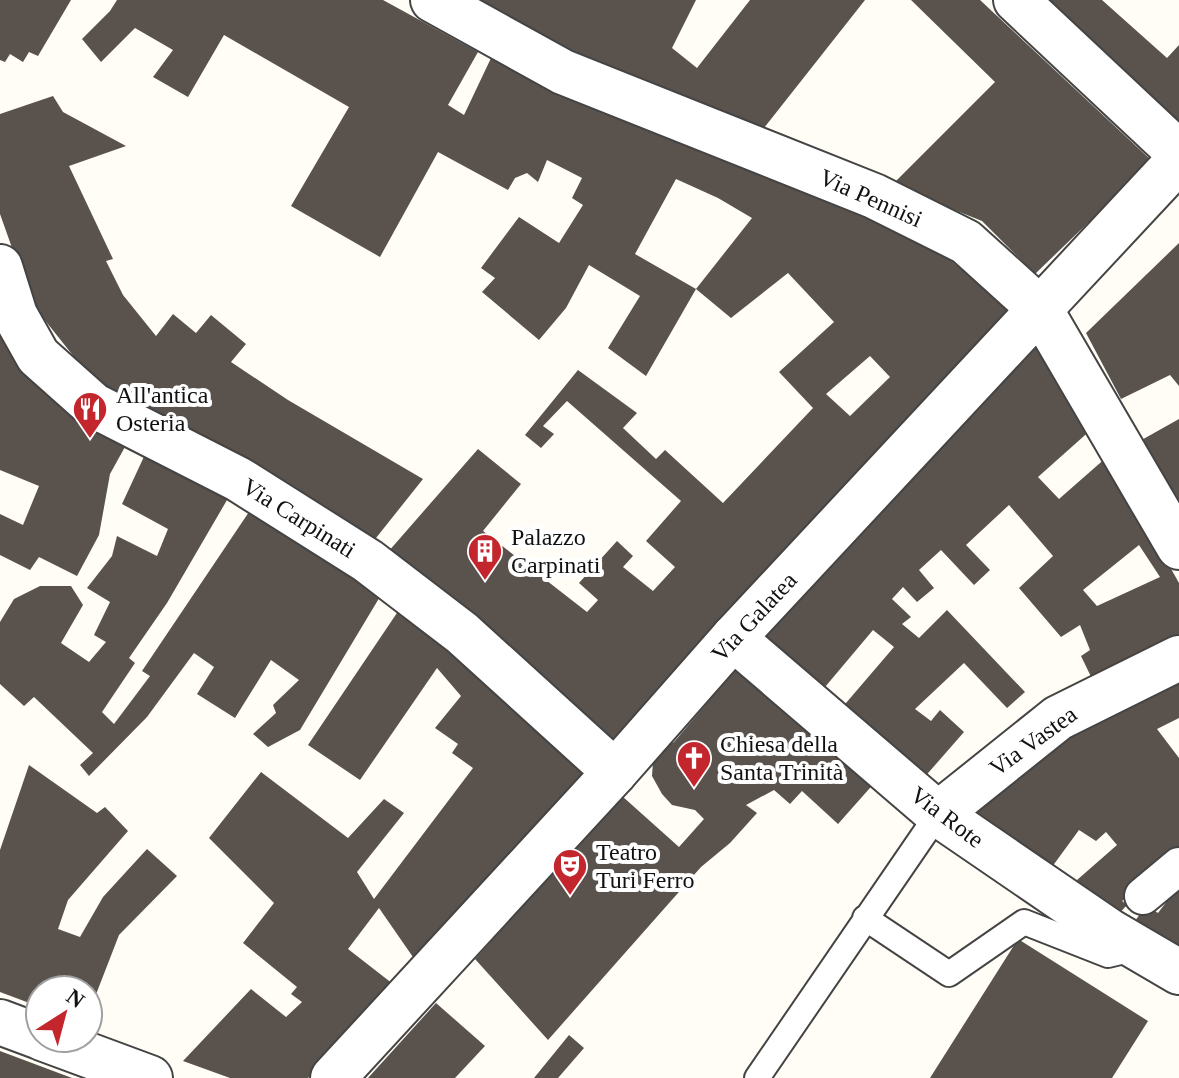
<svg xmlns="http://www.w3.org/2000/svg" width="1179" height="1078" font-family="'Times New Roman',serif">
<style>
.building{fill:#5a524d;fill-rule:evenodd}
.lines{fill:none;stroke-linecap:round;stroke-linejoin:round}
.service-casing{stroke:#444;stroke-width:28}
.pedestrian-casing{stroke:#444;stroke-width:40}
.minor-casing{stroke:#444;stroke-width:48}
.tertiary-casing{stroke:#444;stroke-width:48}
.service{stroke:#fff;stroke-width:24}
.pedestrian{stroke:#fff;stroke-width:36}
.minor{stroke:#fff;stroke-width:44}
.tertiary{stroke:#fff;stroke-width:44}
.labels{text-anchor:middle;dominant-baseline:central;stroke-width:8;stroke-linejoin:round;paint-order:stroke}
.street-label{font-size:24px;fill:#111;stroke:#fff}
.poi-label{font-size:24px;fill:#111;stroke:#fff;text-anchor:start}
</style>
<rect width="100%" height="100%" fill="#fffdf5"/>
<path class="building" d="M0,0H71L38,56L29,52L23,62L10,54L5,62L0,60Z
M117,0H383L478,52L448,105L464,115L492,56L733,165L861,213L919,239L950,260L1012,309L612,750L388,552L478,449L521,484L483,531L587,612L598,600L579,583L617,541L633,556L623,567L653,591L675,567L646,541L681,501L567,401L543,426L554,434L541,448L525,435L578,370L637,413L623,428L656,459L665,450L723,503L813,408L779,372L834,322L788,273L731,318L696,289L752,218L718,198L676,179L635,254L696,289L646,376L608,348L640,296L589,265L566,308L539,340L482,292L495,278L481,268L519,217L559,243L583,205L572,198L582,178L547,160L538,182L527,173L515,178L508,190L438,152L380,257L291,206L349,107L224,35L188,97L153,77L173,50L135,28L101,62L82,39L110,11ZM870,356L890,377L850,416L826,394Z
M469,0H696L672,48L697,68L750,0H865L760,133L586,64Z
M911,0H980L1152,161L1035,274L982,221L892,185L995,82Z
M1050,0H1102L1167,58L1179,45V124Z
M53,96L63,112L126,146L69,166L113,259L106,261L123,295L156,336L173,314L196,333L211,315L246,344L231,362L288,400L423,479L372,543L98,387L32,304L0,214V114Z
M1179,243V386L1170,375L1121,399L1086,333Z
M0,326L131,436L110,474L99,535L77,576L39,557L30,570L0,555V514L23,525L39,486L0,470Z
M1038,341L1093,428L1038,477L1059,499L1108,456L1179,583V646L1097,689L1081,656L1090,650L1080,625L1061,637L1019,588L1053,556L1009,505L966,545L990,570L974,585L941,550L919,570L934,588L917,602L903,587L892,599L911,617L902,624L919,638L947,610L1025,692L1007,708L964,663L915,709L931,721L940,710L964,732L922,780L840,710L894,647L873,630L820,693L761,642ZM1139,545L1160,577L1097,606L1083,590Z
M1179,419V509L1138,442Z
M148,448L234,488L167,603L129,658L135,663L102,712L114,724L150,676L142,671L253,506L384,590L300,730L268,747L253,734L276,713L273,705L299,680L271,660L235,718L197,694L214,667L194,653L147,717L89,776L80,765L93,753L34,697L24,706L0,684V622L14,599L40,586H71L83,605L61,643L89,662L106,642L94,635L110,602L87,588L112,556L117,536L157,556L168,529L122,504Z
M403,604L588,769L415,960L379,908L348,949L393,984L308,1078H230L183,1061L251,989L286,1017L302,1002L291,994L297,987L243,943L274,903L209,838L261,772L348,838L384,799L404,813L357,872L374,899L473,768L452,753L458,744L435,728L461,696L437,668L360,780L308,745Z
M741,663L877,780L838,824L802,791L790,804L774,790L746,805L757,813L730,843L701,867L548,1040L475,959L622,796L679,847L704,819L695,810L672,805L662,794L652,776L653,761L663,748L674,742Z
M1179,674V718L1157,729L1179,758V853L1122,901L1127,905L1114,919L1069,887L1117,845L1106,832L1096,841L1079,830L1049,871L960,808L1053,742Z
M29,765L97,813L105,807L128,831L68,900L58,929L80,937L103,897L147,849L177,876L119,935L88,1015V990H40V1007L0,992V850Z
M1179,885V959L1131,927L1146,905L1158,913Z
M1018,939L1148,1021L1112,1078H930Z
M436,1003L485,1046L455,1078H368Z
M569,1035L584,1048L558,1078H534Z
M0,1051L72,1078H0Z"/>
<g class="lines">
<g class="service-casing">
<path id="service" d="M865,918L949,974L1024,922L1108,955L1133,949
M757,1078L938,814"/>
</g>
<g class="pedestrian-casing">
<path id="pedestrian" d="M1143,896L1179,866"/>
</g>
<g class="minor-casing">
<path id="minor" d="M433,0L563,72L874,196L966,242L1040,309L1179,547
M1016,0L1179,153
M0,267L15,315L38,356L93,405L238,479L368,561L462,633L615,772
M733,638L938,814L1109,931L1179,972
M938,814L1058,718L1179,658"/>
</g>
<g class="tertiary-casing">
<path id="tertiary" d="M0,1022L40,1037
M42,1038L150,1078
M333,1078L615,772L733,638L1179,160"/>
</g>
<use href="#service" class="service"/>
<use href="#pedestrian" class="pedestrian"/>
<use href="#minor" class="minor"/>
<use href="#tertiary" class="tertiary"/>
</g>
<defs>
<g id="restaurant-pin" transform="scale(1.8)"><path d="M0 17L-7.5 6A9.5 9.5 0 1 1 7.5 6Z" fill="#c4262e" stroke="#fff"/><path d="M-5-6h1v4h1v-4h1v4h1v-4h1v5L-1.5 .5V6h-2V.5L-5-1ZM5-6V6H3V1.5H1.5Q1.5-4 5-6Z" fill="#fff"/></g>
<g id="building-pin" transform="scale(1.8)"><path d="M0 17L-7.5 6A9.5 9.5 0 1 1 7.5 6Z" fill="#c4262e" stroke="#fff"/><path d="M-4-6H4V6H1V3H-1V6H-4ZM-2.5-4.3h1.7v1.8h-1.7ZM.8-4.3h1.7v1.8H.8ZM-2.5-1h1.7V.8h-1.7ZM.8-1h1.7V.8H.8Z" fill="#fff"/></g>
<g id="church-pin" transform="scale(1.8)"><path d="M0 17L-7.5 6A9.5 9.5 0 1 1 7.5 6Z" fill="#c4262e" stroke="#fff"/><path d="M-1.2-6h2.4v3.5h3.3v2.4h-3.3V6h-2.4V-.1h-3.3v-2.4h3.3Z" fill="#fff"/></g>
<g id="theatre-pin" transform="scale(1.8)"><path d="M0 17L-7.5 6A9.5 9.5 0 1 1 7.5 6Z" fill="#c4262e" stroke="#fff"/><path d="M-5-5.5Q0-4 5-5.5V0Q5 5 0 6Q-5 5-5 0ZM-3.3-2.5H-1v1.5H-3.3ZM1-2.5H3.3v1.5H1ZM-2.8 1Q0 5.5 2.8 1Z" fill="#fff"/></g>
</defs>
<g fill-rule="evenodd">
<use href="#restaurant-pin" x="90" y="409"/>
<use href="#building-pin" x="485" y="551"/>
<use href="#church-pin" x="694" y="758"/>
<use href="#theatre-pin" x="570" y="866"/>
</g>
<g class="labels">
<g class="street-label">
<text transform="translate(871 198) rotate(24)">Via Pennisi</text>
<text transform="translate(299 518) rotate(32)">Via Carpinati</text>
<text transform="translate(754 617) rotate(-47)">Via Galatea</text>
<text transform="translate(1033 741) rotate(-36)">Via Vastea</text>
<text transform="translate(947 817) rotate(37)">Via Rote</text>
</g>
<g class="poi-label">
<text x="116" y="395">All'antica<tspan x="116" dy="28">Osteria</tspan></text>
<text x="511" y="537">Palazzo<tspan x="511" dy="28">Carpinati</tspan></text>
<text x="720" y="744">Chiesa della<tspan x="720" dy="28">Santa Trinità</tspan></text>
<text x="596" y="852">Teatro<tspan x="596" dy="28">Turi Ferro</tspan></text>
</g>
</g>
<g transform="translate(64 1014) rotate(36)"><circle r="38" fill="#ffffff" stroke="#a0a0a0" stroke-width="2"/>
<path d="M0-6L14 30L0 20L-14 30Z" fill="#c4262e"/>
<text y="-12" font-size="22" font-weight="bold" text-anchor="middle" fill="#111111">N</text>
</g>
</svg>
